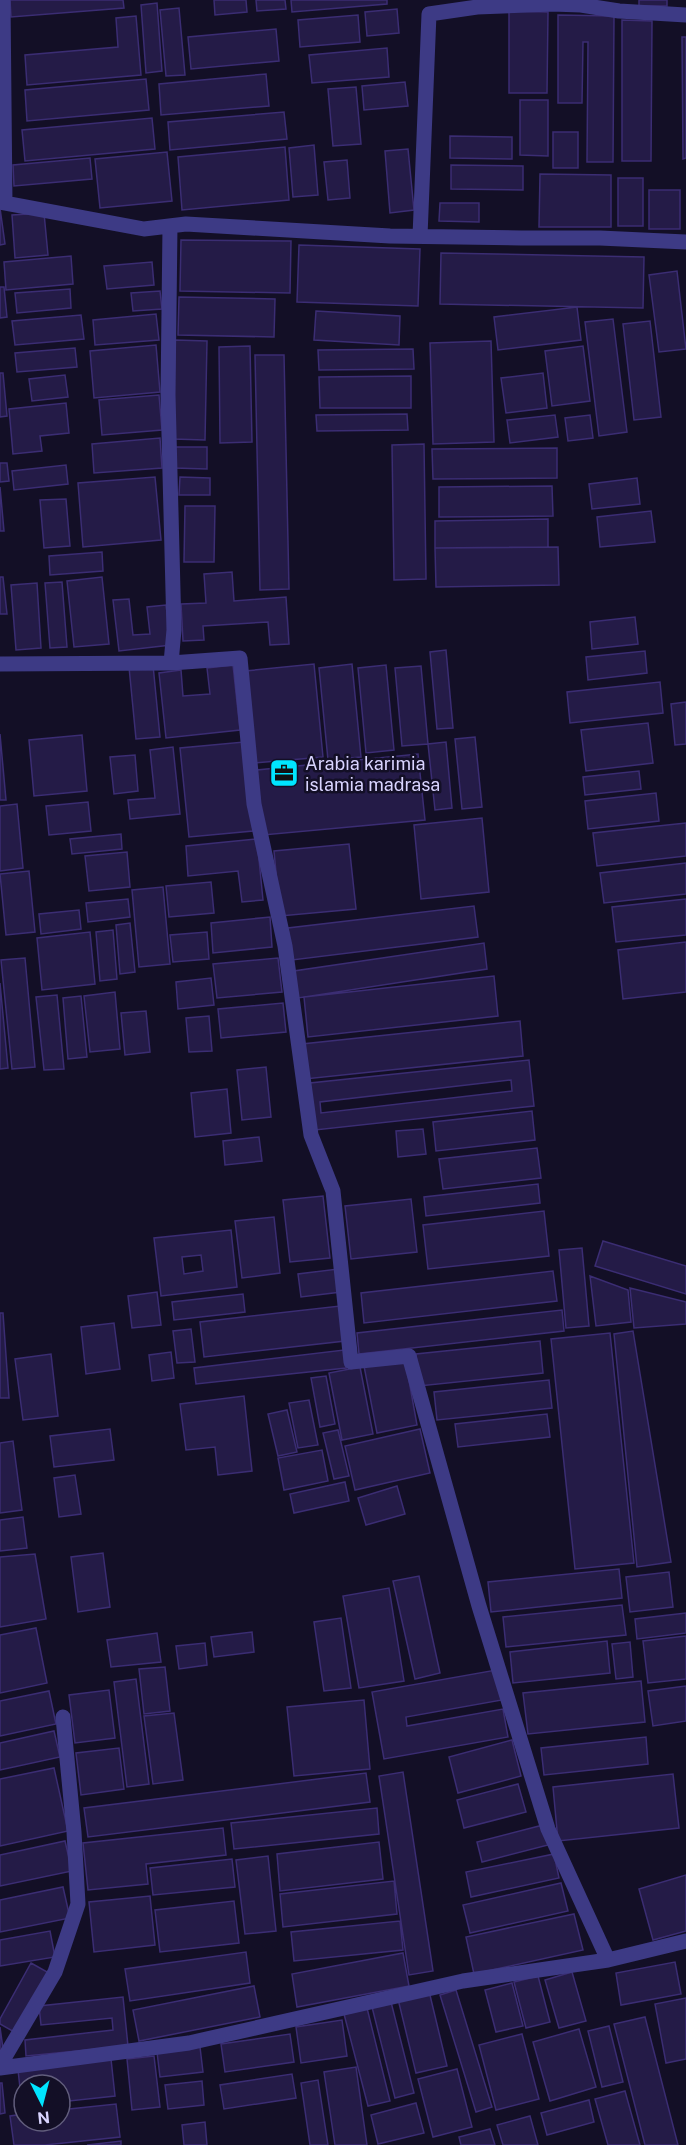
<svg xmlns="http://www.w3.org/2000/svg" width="686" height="2145" font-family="'Public Sans',sans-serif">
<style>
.building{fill:#241b47;stroke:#3b2d73;stroke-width:1.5;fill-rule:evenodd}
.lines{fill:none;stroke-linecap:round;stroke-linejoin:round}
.minor{stroke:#3d3a85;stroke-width:15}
.labels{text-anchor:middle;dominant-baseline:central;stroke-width:5;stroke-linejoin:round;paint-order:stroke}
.poi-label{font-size:18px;fill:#d9d4ff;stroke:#130f26;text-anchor:start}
</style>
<rect width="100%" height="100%" fill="#130f26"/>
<path class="building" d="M10,0H123L124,8L11,17Z
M214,0H246L247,12L215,15Z
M256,0H285L286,9L257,11Z
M291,0H387V4L292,12Z
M639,0H667V6H639Z
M157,3L162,71L146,73L141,5Z
M179,8L185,75L166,76L160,10Z
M397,9L399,33L367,36L365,12Z
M509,11L548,12L547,93H509Z
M358,15L360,42L300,47L298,20Z
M558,15L614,16L613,162H587L588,42H583L582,103H558Z
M136,16L141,75L27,85L25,55L118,47L116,18Z
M622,20L652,21L651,161H622Z
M276,29L279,61L191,69L188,37Z
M682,37H686V158L683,159Z
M387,48L389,77L312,83L309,55Z
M266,74L269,106L161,115L159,84Z
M146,79L149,110L27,121L25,90Z
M405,82L408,106L364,110L362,86Z
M356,87L361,144L333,146L328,89Z
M520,100H548V156L520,155Z
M284,112L287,139L170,150L168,122Z
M152,118L155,149L25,161L22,130Z
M553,132H578V168H553Z
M450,136L512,137V159L450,158Z
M314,145L318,195L293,197L289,148Z
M285,147L289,200L182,210L178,157Z
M408,149L414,210L390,213L385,151Z
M167,152L172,201L100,208L95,159Z
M90,158L92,179L14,186L13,165Z
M347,160L350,198L328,200L324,162Z
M451,165L523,166V190L451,189Z
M540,174L611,175V227H539Z
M618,178H643V226H618Z
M649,190H680V229H649Z
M440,203H479V222L439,221Z
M0,208L5,244L0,245Z
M44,213L48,255L15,258L12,215Z
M181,240L291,241L290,293L180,291Z
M299,245L420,249L418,306L297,302Z
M441,253L644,257L643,308L440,304Z
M71,256L73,284L6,290L4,262Z
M152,262L154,285L107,289L104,266Z
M677,271L686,349L659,352L649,275Z
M0,287H4L7,317L0,318Z
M70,289L71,308L17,313L15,293Z
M160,291L162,309L133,311L131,293Z
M179,297L275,299L274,337L178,335Z
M577,307L581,340L498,350L494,317Z
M316,311L400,316L399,345L314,340Z
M156,314L159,340L95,345L93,320Z
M81,315L84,339L15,345L12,321Z
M613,319L627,432L599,436L585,322Z
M650,321L661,417L634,420L623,324Z
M175,340L207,341L205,440L173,439Z
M491,341L494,442L433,444L430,343Z
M156,345L160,392L94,398L90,351Z
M250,346L252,442L220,443L219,347Z
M583,346L590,401L552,406L545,351Z
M75,348L77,367L17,372L15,353Z
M413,349L414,369L319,370L318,350Z
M255,355H284L289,589L260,590Z
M0,373H3L7,416L0,417Z
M543,373L547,408L506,413L501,378Z
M65,375L68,397L32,401L29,379Z
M411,376V408H320L319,377Z
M159,395L162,430L102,435L99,400Z
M66,403L69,433L40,436L42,451L13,454L9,409Z
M407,414L408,430L317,431L316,415Z
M555,415L558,437L510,443L507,420Z
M590,415L593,438L568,441L565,418Z
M160,438L162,468L94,473L92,444Z
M424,444L426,579L394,580L392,445Z
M174,447H207V469L174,468Z
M557,448V478L433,479L432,449Z
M0,463H7L9,481L0,482Z
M66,465L68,484L14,490L12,471Z
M155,477L161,540L83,547L78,483Z
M180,477L210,478V495H179Z
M637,478L640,504L592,509L589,484Z
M552,486L553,516L439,517V487Z
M0,487L4,531H0Z
M66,499L70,546L44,548L40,500Z
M185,506H215L214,562H184Z
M651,511L655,542L600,547L597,517Z
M548,519V547L435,548V521Z
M558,547L559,585L436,587L435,548Z
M102,552L103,571L50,575L49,556Z
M232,572L234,601L286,597L289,644L270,645L268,622L203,626L204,640L183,641L181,604L206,603L204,574Z
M0,577H3L7,614H0Z
M102,577L109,644L74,647L67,581Z
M62,582L67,647L50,648L45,583Z
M37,583L41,648L16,650L11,585Z
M129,599L133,635L150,634L147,607L166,605L171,645L119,651L113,600Z
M635,617L638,644L592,649L590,622Z
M446,650L453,728L437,729L430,652Z
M645,651L647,673L588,680L586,657Z
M314,664L323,757L254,763L245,671Z
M352,664L361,757L328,760L319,668Z
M153,665L160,737L136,739L129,667Z
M233,665L240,730L166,738L159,673L181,670L183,696L210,694L207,668Z
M386,665L394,750L366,753L358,668Z
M421,666L428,744L402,746L395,668Z
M660,682L663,713L570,723L567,692Z
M686,702V744L675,745L671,704Z
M648,723L653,763L586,771L581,730Z
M0,734L6,800H0Z
M82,735L87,791L34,796L29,740Z
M475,737L482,807L462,809L455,739Z
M244,742L253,831L189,837L180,748Z
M446,742L452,808L435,810L428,744Z
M173,747L180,814L130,819L128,800L155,798L150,750Z
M418,754L425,820L263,835L257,770Z
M135,755L138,791L114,794L110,757Z
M639,771L641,789L585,795L583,777Z
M656,793L659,821L588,829L585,801Z
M88,802L91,831L49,835L46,806Z
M17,804L23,868L0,871V806Z
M482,818L489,892L421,899L414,825Z
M686,823V856L597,866L593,833Z
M121,834L122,849L72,854L70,839Z
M257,839L263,900L242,902L238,871L188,876L186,846Z
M349,844L356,909L280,916L274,851Z
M127,852L130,887L89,891L85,856Z
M686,863V894L604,903L600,873Z
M29,871L35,932L6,935L0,874Z
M211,882L214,913L169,917L166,886Z
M163,887L170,964L139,967L132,890Z
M128,899L130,917L88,922L86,903Z
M686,899V935L616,942L612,907Z
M474,906L478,937L292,960L288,928Z
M79,910L81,929L41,934L39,914Z
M270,917L272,947L213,953L211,923Z
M130,923L135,972L120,974L116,925Z
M113,930L117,979L100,981L96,932Z
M90,932L95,984L42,990L37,938Z
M207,932L209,959L173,962L170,935Z
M686,942V992L623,999L618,950Z
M484,943L487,969L298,998L294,971Z
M25,958L35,1067L12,1069L1,960Z
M278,958L282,992L217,998L213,964Z
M494,976L498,1016L308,1037L304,997Z
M211,978L214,1005L178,1009L176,982Z
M0,983L8,1068L0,1069Z
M115,992L120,1049L90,1052L84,996Z
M57,995L64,1069L44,1070L36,997Z
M81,996L87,1057L68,1059L63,998Z
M283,1003L286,1032L221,1038L218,1009Z
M146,1011L150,1052L125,1055L121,1013Z
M209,1016L212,1051L189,1052L186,1018Z
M520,1021L523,1056L305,1079L302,1044Z
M529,1060L534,1106L315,1130L310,1083ZM511,1080L512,1091L321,1113L320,1102Z
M266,1067L271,1117L242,1120L237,1070Z
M227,1089L231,1133L195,1137L191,1093Z
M532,1111L535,1140L436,1151L433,1122Z
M423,1129L426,1154L398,1157L396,1131Z
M259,1137L262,1161L225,1165L223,1141Z
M537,1148L541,1178L443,1189L439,1159Z
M538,1184L540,1203L426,1216L424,1197Z
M323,1196L330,1258L290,1262L283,1200Z
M411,1199L417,1252L351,1259L345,1206Z
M544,1211L549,1256L428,1269L423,1225Z
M274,1217L280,1273L242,1278L235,1221Z
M231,1230L237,1287L161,1296L154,1238ZM201,1255L203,1271L184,1274L182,1257Z
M603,1241L686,1266V1294L595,1266Z
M582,1248L589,1326L566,1328L559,1250Z
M338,1269L341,1292L301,1297L298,1274Z
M553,1271L557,1301L364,1323L361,1293Z
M590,1276L628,1290L631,1322L596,1326Z
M630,1288L686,1302V1324L634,1328Z
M157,1292L161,1325L132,1328L128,1296Z
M243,1294L245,1312L174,1320L172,1302Z
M340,1306L345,1341L204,1357L200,1322Z
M562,1310L564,1331L359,1354L357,1333Z
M0,1313H3L9,1398H0Z
M114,1323L120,1369L86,1374L81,1327Z
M191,1329L195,1362L177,1363L173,1331Z
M633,1331L671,1562L637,1567L614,1334Z
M610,1333L634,1563L575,1569L551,1339Z
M540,1341L543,1373L419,1386L416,1354Z
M344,1350L346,1368L196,1384L194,1368Z
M171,1352L174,1378L152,1381L149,1355Z
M51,1354L58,1416L23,1420L15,1359Z
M405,1358L417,1425L377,1433L364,1366Z
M360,1367L373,1434L342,1440L329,1373Z
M326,1376L335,1424L320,1427L311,1378Z
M549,1380L552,1408L437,1420L434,1392Z
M244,1396L252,1471L218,1475L215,1447L186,1450L180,1404Z
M309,1400L318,1445L298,1448L289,1403Z
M287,1410L297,1452L278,1456L268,1414Z
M547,1414L550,1437L458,1447L455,1424Z
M110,1429L114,1460L54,1467L50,1436Z
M420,1429L430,1473L355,1490L345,1446Z
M338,1430L349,1476L334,1479L323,1433Z
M13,1441L22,1510L0,1513V1443Z
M322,1450L328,1481L284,1490L278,1458Z
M75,1475L81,1514L59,1517L54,1478Z
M345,1482L349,1501L294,1513L290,1494Z
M397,1486L405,1514L366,1525L358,1498Z
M23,1517L27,1548L0,1551V1520Z
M103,1553L110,1607L78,1612L71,1557Z
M35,1554L46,1619L0,1627V1557Z
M619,1569L622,1598L491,1612L488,1582Z
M669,1572L673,1607L630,1612L626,1577Z
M419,1576L440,1673L415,1679L393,1581Z
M389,1588L404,1681L359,1688L343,1596Z
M622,1605L626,1635L506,1647L503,1617Z
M686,1613V1633L637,1639L635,1619Z
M341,1618L351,1688L324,1691L314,1622Z
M36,1628L47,1683L0,1693V1635Z
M252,1632L254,1652L214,1657L211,1637Z
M157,1633L161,1662L111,1667L107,1640Z
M686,1636V1679L648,1683L643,1641Z
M607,1641L610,1673L513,1683L510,1652Z
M630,1642L633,1677L616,1679L612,1644Z
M205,1643L207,1665L179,1669L176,1646Z
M165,1667L170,1711L144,1714L139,1669Z
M496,1670L502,1700L406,1717L407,1726L503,1709L508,1737L384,1759L372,1692Z
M136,1679L149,1784L127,1787L114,1682Z
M641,1681L645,1722L528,1734L523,1693Z
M686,1686V1721L653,1726L648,1691Z
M109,1690L115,1738L75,1743L69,1695Z
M49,1691L56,1724L0,1736V1701Z
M364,1700L370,1769L294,1776L287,1707Z
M174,1713L183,1780L153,1784L144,1716Z
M54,1731L60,1757L0,1770V1743Z
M646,1737L648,1764L544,1775L541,1748Z
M512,1740L521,1776L458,1793L449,1757Z
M119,1748L124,1789L81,1795L76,1753Z
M54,1768L68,1831L0,1846V1779Z
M403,1772L433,1971L409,1975L379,1776Z
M366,1773L370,1802L88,1837L84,1808Z
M673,1774L679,1828L558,1841L553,1787Z
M518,1784L526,1812L464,1828L457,1800Z
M377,1808L379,1834L234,1849L231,1823Z
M543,1825L548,1845L482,1862L477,1842Z
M223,1828L226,1855L146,1864L148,1884L88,1890L83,1843Z
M65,1841L72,1871L0,1886V1855Z
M379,1842L383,1879L280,1891L277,1854Z
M554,1854L559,1878L471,1897L466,1872Z
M268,1856L276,1931L245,1934L236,1860Z
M232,1859L235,1887L153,1895L150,1868Z
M686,1875V1931L653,1940L639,1889Z
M394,1881L397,1914L283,1927L280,1894Z
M561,1883L568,1911L470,1933L463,1905Z
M63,1887L70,1918L0,1932V1900Z
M150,1896L155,1945L94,1952L89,1902Z
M234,1901L239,1943L160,1952L155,1910Z
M574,1914L583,1950L474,1974L466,1937Z
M400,1921L403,1950L294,1961L291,1932Z
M50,1931L55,1957L0,1966V1940Z
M246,1952L250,1983L130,2001L125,1969Z
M403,1953L409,1986L297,2007L292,1974Z
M675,1962L681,1994L621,2005L616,1973Z
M31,1963L49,1973L16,2033L0,2024V2019Z
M572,1972L586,2021L559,2028L545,1980Z
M538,1976L550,2022L526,2028L514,1982Z
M512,1983L523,2026L496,2032L485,1990Z
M254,1986L260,2017L139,2041L133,2010Z
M456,1990L492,2107L476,2112L440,1995Z
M429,1991L447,2066L416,2073L398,1999Z
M123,1997L128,2046L26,2056L25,2040L113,2030L112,2018L41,2025L39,2006Z
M686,1998V2059L666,2063L655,2004Z
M391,2002L414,2093L395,2098L372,2007Z
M367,2008L390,2101L368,2106L344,2014Z
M645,2017L678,2145H645L614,2024Z
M342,2020L347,2056L301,2063L296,2027Z
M609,2026L623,2082L602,2087L588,2031Z
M0,2027L4,2056L0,2057Z
M579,2029L596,2087L550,2101L533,2042Z
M290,2034L294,2062L225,2072L221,2044Z
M522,2034L539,2099L496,2110L479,2045Z
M200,2047L203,2072L160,2077L157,2052Z
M154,2056L160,2107L132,2110L127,2059Z
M111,2059L115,2096L60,2102V2085H24V2106H22L18,2070Z
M356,2067L367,2145H335L324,2072Z
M457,2069L472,2127L433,2137L418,2079Z
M292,2074L296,2098L224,2109L220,2085Z
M318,2080L328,2145H310L301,2083Z
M202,2081L204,2105L168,2109L165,2085Z
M0,2083H2L5,2113L0,2114Z
M625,2091L640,2145H608L595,2099Z
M589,2100L594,2122L547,2135L541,2113Z
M416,2103L424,2133L378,2144L371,2115Z
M116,2104L120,2137L45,2145H14L10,2116L24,2114V2121H60V2110Z
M530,2116L538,2145H503L497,2125Z
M205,2122L207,2145H184L182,2125Z
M490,2129L495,2145H461L459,2137Z
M121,2141V2145H87Z"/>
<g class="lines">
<path class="minor" d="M3,0L5,203
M0,202L144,229L186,224L390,236L521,238H600L686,242
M420,236L429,14L477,7L552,4L581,5L619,11L686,15
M171,663L240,658L254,804L285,946L311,1135L333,1191L351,1362L409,1356L479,1606L548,1829L608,1960
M0,664L171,663L174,630L168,395L170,226
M2,2066L3,2060L55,1972L78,1904L74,1832L63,1717
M0,2068L189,2043L463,1981L608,1960L686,1941"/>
</g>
<defs>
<g id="office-square" transform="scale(1.5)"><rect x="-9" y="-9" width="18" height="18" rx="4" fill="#00e5ff" stroke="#130f26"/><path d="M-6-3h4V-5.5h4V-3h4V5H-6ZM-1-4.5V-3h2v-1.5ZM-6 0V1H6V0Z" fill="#111"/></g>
</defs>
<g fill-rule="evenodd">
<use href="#office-square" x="284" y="773"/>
</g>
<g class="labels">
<g class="poi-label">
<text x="305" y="763">Arabia karimia<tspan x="305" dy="21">islamia madrasa</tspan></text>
</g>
</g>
<g transform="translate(42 2103) rotate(174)"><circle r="28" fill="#130f26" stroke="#625e7d" stroke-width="1.5"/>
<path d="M0-4.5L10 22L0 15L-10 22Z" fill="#00e5ff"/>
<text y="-9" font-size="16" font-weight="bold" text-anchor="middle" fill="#d9d4ff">N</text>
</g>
</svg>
